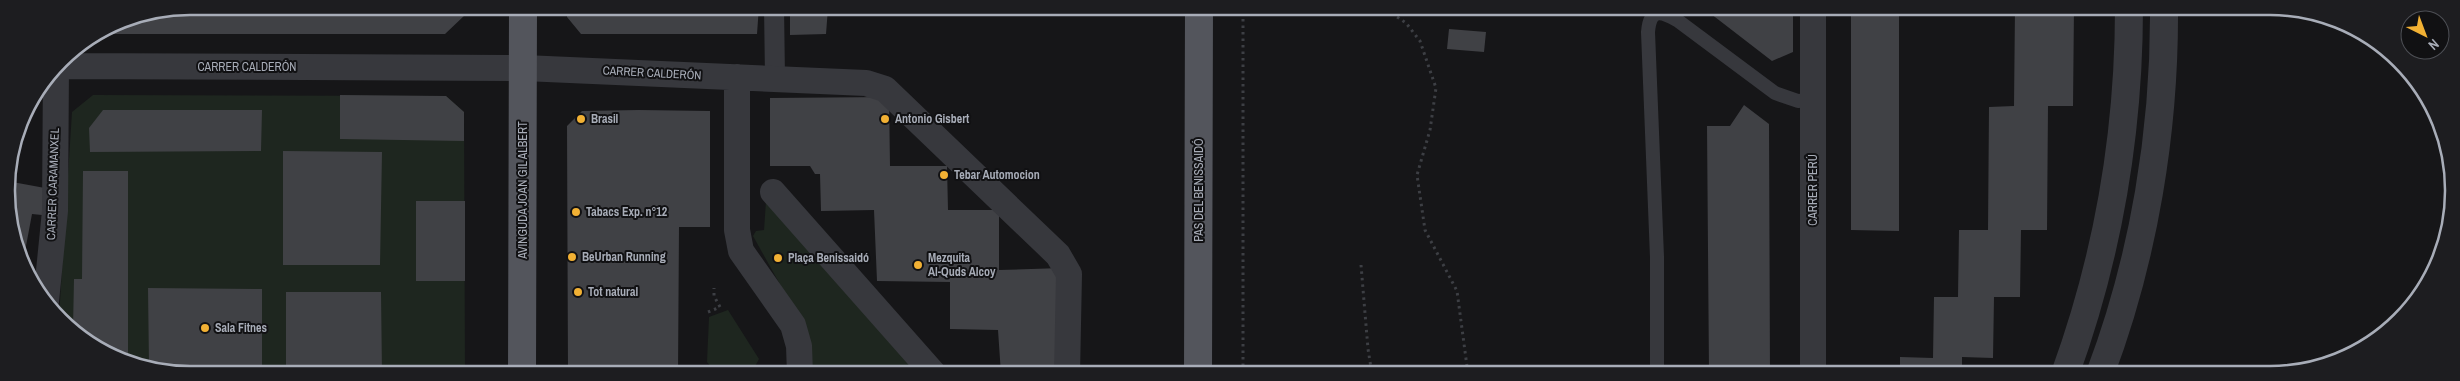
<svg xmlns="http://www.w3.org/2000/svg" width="2460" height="381" font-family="'Archivo Narrow',sans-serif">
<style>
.green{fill:#1e261f}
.building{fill:#404145}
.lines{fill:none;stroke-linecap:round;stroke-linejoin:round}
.path{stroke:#3d3f44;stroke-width:3;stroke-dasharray:2.5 4;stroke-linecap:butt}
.service{stroke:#37383d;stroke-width:14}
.pedestrian{stroke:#37383d;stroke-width:20}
.minor{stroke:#37383d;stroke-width:26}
.tertiary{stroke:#37383d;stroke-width:28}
.primary{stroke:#53555c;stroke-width:28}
.poi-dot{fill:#f2b134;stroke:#111113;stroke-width:2}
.labels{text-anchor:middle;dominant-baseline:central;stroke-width:4;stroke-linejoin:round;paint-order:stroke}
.street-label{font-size:12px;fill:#a8adb8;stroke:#111113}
.poi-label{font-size:12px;font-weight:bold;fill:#a8adb8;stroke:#111113;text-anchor:start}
.rim{fill:none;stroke:#a8adb8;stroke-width:2.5}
</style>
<rect width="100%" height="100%" fill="#161618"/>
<path class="green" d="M93,95L446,96L464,112L465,374H178L109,356L59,317L72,112Z
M766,201L920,374H811L810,338L753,236L756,231L764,230Z
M728,310L759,359L751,374H717L707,362L709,317Z"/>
<path class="building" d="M190,6H197V9H214V6H465V15L445,34H100L120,20Z
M567,6H759L757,34H581L567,17Z
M1702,7H1793V52L1772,61Z
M1851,7H1899V231L1851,230Z
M2015,7H2074L2073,106H2048L2047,230H2021L2020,297H1994L1993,358L1962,357V374H1900V357L1933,358L1934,297H1958L1959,230H1988L1989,107L2014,106Z
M828,8L826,34L790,35V9Z
M1449,29L1486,32L1484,52L1447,49Z
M340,95L446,96L464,112V141L340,139Z
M889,97L890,166H947L948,210H999V270L1062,268V374H1001L998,330L950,329V282L877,281L874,210L821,211L820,174H815L810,166H770V98Z
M1744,105L1769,124L1770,374H1709L1707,126H1730Z
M103,110H262L261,151L90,152L89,128Z
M639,110L710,111V227H679L678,374H568L567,126L582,111Z
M283,151L382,152L380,265H283Z
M83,171H128V361L109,356L73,328L74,279H82Z
M7,181L45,188L42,215L32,214L23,262L16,249Z
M416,201H465V281H416Z
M148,288L262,289V374H178L149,366Z
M286,292H381L382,374H286Z"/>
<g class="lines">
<path class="path" d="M1243,6V374
M1381,6L1406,23L1420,41L1436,88L1430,130L1417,175L1425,230L1457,291L1468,374
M1361,265L1368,349L1372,374
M708,312L720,307L714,296V288"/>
<path class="service" d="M1657,374V257L1648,32C1650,8 1660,11 1677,20L1775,93L1798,101L1813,100"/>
<path class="pedestrian" d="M774,6L775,78"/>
<path class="minor" d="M56,66L524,68L866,83L885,89L1058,255L1069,274L1067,374
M737,77V230L741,251L793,325L799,346L800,374
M773,192L934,374
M46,301L55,211L56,66
M1813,374V7"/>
<path class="tertiary" d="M2065,374C2108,256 2129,133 2129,7
M2100,374C2144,258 2165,130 2164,7"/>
<path class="primary" d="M522,374L523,6
M1198,374L1199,6"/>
</g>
<g class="poi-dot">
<circle cx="581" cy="119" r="5"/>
<circle cx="885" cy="119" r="5"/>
<circle cx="944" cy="175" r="5"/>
<circle cx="576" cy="212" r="5"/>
<circle cx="572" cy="257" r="5"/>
<circle cx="778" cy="258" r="5"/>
<circle cx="918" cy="265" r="5"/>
<circle cx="578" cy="292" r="5"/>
<circle cx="205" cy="328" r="5"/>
</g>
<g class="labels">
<g class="street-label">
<text x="247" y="67">CARRER CALDERÓN</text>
<text transform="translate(652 73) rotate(3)">CARRER CALDERÓN</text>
<text transform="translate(53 184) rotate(-88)">CARRER CARAMANXEL</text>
<text transform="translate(523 190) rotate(-90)">AVINGUDA JOAN GIL ALBERT</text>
<text transform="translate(1199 190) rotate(-90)">PAS DEL BENISSAIDÓ</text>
<text transform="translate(1813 190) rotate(-90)">CARRER PERÚ</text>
</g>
<g class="poi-label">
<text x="591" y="119">Brasil</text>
<text x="895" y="119">Antonio Gisbert</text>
<text x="954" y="175">Tebar Automocion</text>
<text x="586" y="212">Tabacs Exp. n°12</text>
<text x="582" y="257">BeUrban Running</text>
<text x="788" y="258">Plaça Benissaidó</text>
<text x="928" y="258">Mezquita<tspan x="928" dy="14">Al-Quds Alcoy</tspan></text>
<text x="588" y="292">Tot natural</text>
<text x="215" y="328">Sala Fitnes</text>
</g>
</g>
<path d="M0 0H2460V381H0ZM190 15H2270A175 175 0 0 1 2445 190V191A175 175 0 0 1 2270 366H190A175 175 0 0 1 15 191V190A175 175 0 0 1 190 15Z" fill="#1d1d20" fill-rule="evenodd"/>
<path class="rim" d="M190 15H2270A175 175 0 0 1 2445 190V191A175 175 0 0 1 2270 366H190A175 175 0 0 1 15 191V190A175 175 0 0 1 190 15Z"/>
<g transform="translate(2425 35) rotate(138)"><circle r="24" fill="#111113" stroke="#4d4f55"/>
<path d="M0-4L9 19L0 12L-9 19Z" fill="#f2b134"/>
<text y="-8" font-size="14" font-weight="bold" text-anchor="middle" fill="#a8adb8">N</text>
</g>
</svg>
